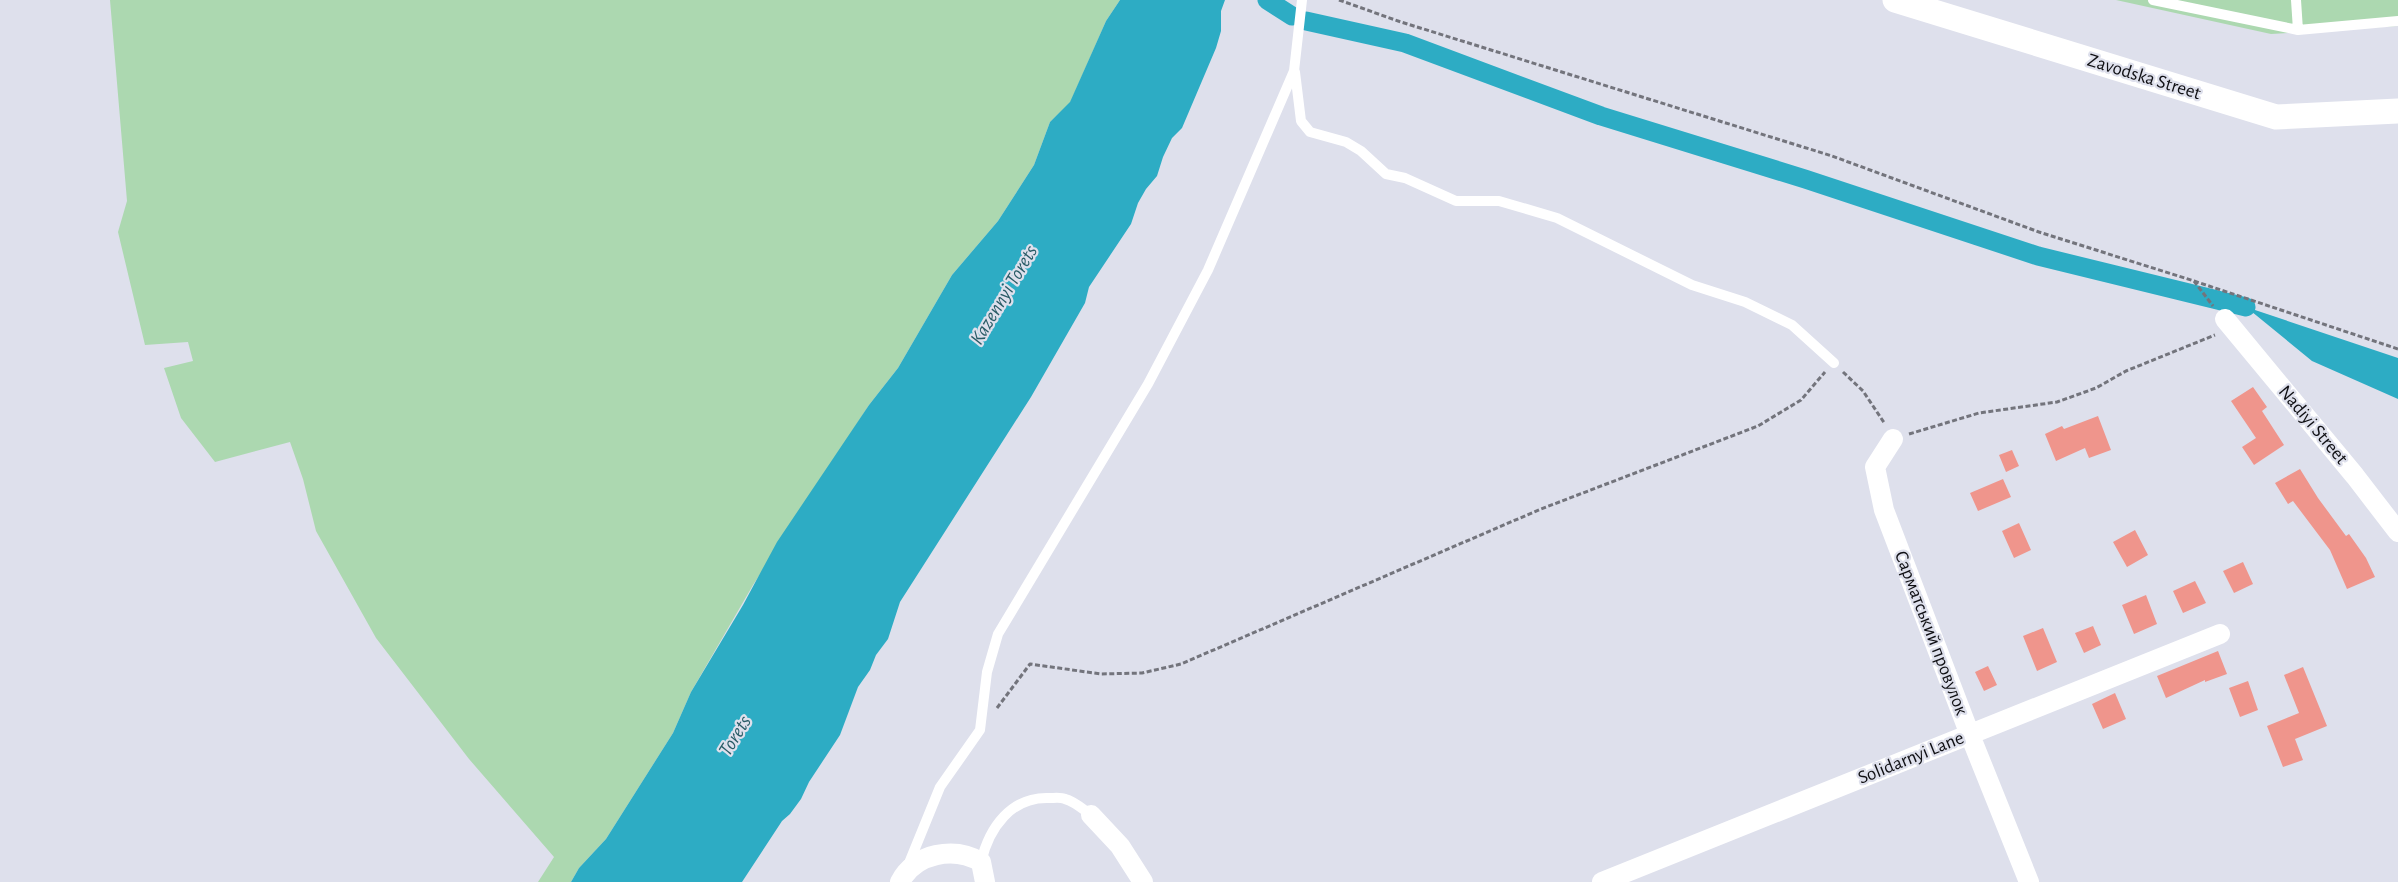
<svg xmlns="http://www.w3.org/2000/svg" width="2398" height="882" font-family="'Alegreya Sans',sans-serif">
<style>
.green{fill:#acd8b0}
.water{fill:#2dacc4}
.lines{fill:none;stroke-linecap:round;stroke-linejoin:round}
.canal{stroke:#2dacc4;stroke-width:19}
.building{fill:#ef958c}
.path{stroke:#73747c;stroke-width:3;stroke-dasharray:5 2.5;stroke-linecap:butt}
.service{stroke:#fff;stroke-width:10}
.minor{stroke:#fff;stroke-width:20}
.tertiary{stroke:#fff;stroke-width:25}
.labels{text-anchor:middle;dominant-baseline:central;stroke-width:4.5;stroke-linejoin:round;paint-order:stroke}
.street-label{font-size:19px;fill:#0f0f13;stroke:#dee0ec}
.water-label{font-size:20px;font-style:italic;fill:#295b66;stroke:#dee0ec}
</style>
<rect width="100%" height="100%" fill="#dee0ec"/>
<path class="green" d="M110,0H1120L1106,21L1070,103L1050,122L1034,165L998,221L952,275L898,368L869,405L753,585L691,692L673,733L606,839L579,868L571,882H538L554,857L469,759L376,638L316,531L303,479L290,442L215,462L181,418L164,368L193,361L188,342L145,345L118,232L127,201Z
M2116,0H2398V26L2271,34Z"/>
<path class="water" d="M1120,0H1225L1221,11V31L1216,48L1182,128L1172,138L1163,157L1157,176L1146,189L1138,203L1131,224L1089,287L1085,303L1031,397L900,602L888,639L876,655L870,670L858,687L840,735L809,782L801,799L790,814L782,821L742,882H571L579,868L606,839L673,733L691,692L743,605L777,542L869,405L898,368L952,275L998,221L1034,165L1050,122L1070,102L1106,21Z
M2246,307L2398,358V399L2312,361Z"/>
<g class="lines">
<path class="canal" d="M1267,0L1292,16
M1306,21L1405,43L1601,116L1805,179L2038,256L2246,307"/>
</g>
<path class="building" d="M2253,387L2267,407L2262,411L2284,445L2254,465L2242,447L2256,438L2231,401Z
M2098,416L2111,450L2089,458L2085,448L2056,461L2045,434L2062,426L2064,429Z
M2012,450L2019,466L2006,472L1999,455Z
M2300,469L2318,498L2346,536L2349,534L2366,558L2375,577L2347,589L2330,550L2293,501L2288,504L2275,483Z
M2003,479L2011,497L1978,511L1970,493Z
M2019,523L2031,550L2014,558L2002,531Z
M2135,530L2148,555L2127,567L2113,542Z
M2243,562L2253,584L2234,593L2223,571Z
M2195,581L2206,603L2183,613L2173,591Z
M2146,595L2157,624L2134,634L2122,605Z
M2093,626L2101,645L2084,653L2075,633Z
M2043,628L2057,662L2037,671L2023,636Z
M2218,651L2227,674L2205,682V680L2166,698L2157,676Z
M1988,666L1997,685L1984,691L1975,672Z
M2303,667L2327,726L2295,739L2303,760L2283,767L2267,726L2299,713L2284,675Z
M2248,681L2258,710L2240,717L2229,688Z
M2115,693L2126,719L2103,729L2092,704Z"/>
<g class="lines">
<path class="path" d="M1339,0L1401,22L1832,156L2039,232L2194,281L2213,306
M2194,281L2398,349
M1843,372L1863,391L1885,424
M1909,434L1979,413L2057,402L2096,388L2126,371L2215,335
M997,708L1030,664L1101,674L1142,673L1181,664L1541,509L1758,426L1801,400L1825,372"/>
<path class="service" d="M2153,0L2298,30L2398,21
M2296,0L2298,30
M1295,72L1301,121L1310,132L1346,142L1361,151L1386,174L1405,178L1456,201H1499L1557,218L1692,285L1745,302L1792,325L1834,363
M981,862C989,828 1011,796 1050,798C1054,798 1061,797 1065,799C1074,801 1084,810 1091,815
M907,868L940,787L980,730L987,672L998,634L1148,384L1208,270L1294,71L1302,0"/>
<path class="minor" d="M2225,319L2355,476L2398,532
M1893,439L1875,467L1884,510L1970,735L2029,882
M1091,815L1120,846L1143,882
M900,882C915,853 954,846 981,862L985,882
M1602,882L2220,634"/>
<path class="tertiary" d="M1895,0L2276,117L2398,111"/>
</g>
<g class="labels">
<g class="street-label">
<text transform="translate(2144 77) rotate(17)">Zavodska Street</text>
<text transform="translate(2313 425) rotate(50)">Nadiyi Street</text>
<text transform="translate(1931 633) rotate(69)">Сарматський провулок</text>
<text transform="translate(1911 758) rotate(-22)">Solidarnyi Lane</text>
</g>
<g class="water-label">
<text transform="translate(1004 295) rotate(-59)">Kazennyi Torets</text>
<text transform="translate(735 736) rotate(-58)">Torets</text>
</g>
</g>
</svg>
